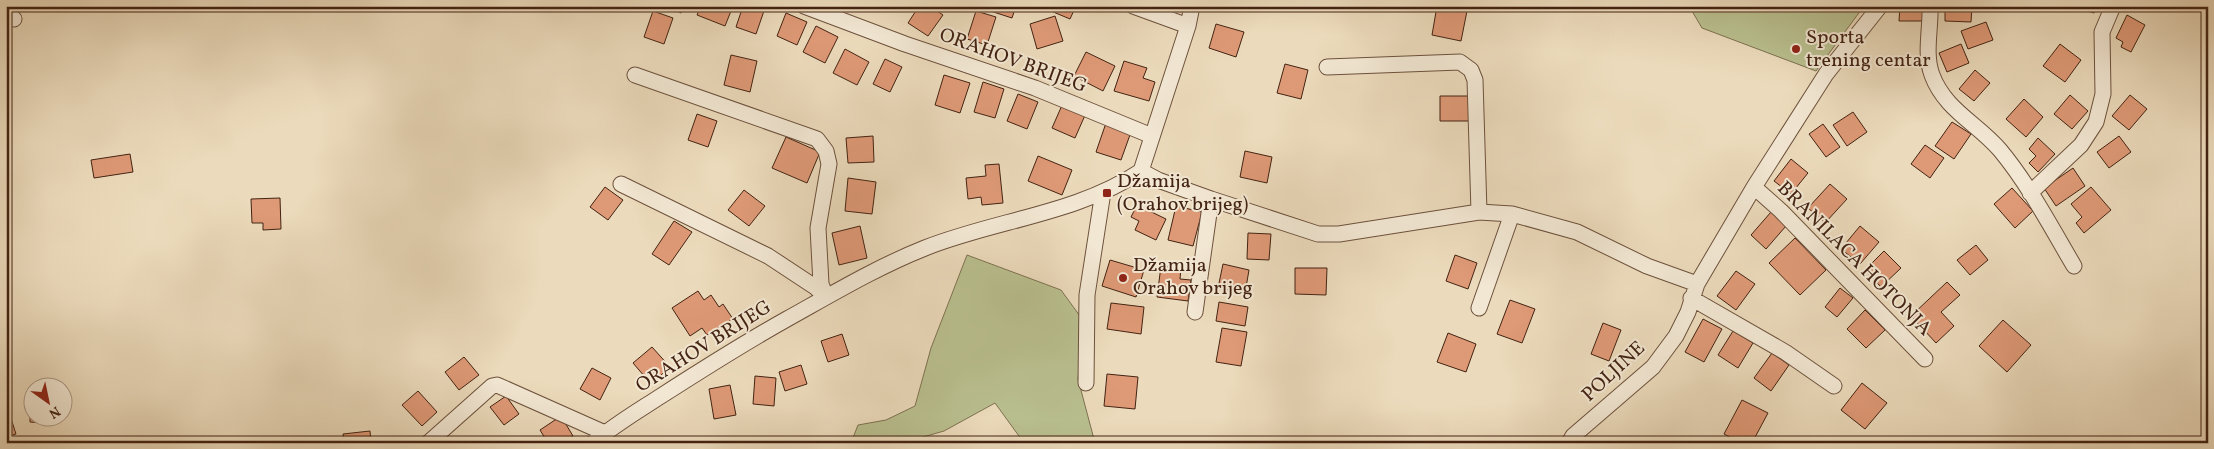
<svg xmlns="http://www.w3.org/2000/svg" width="2214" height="449" font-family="Vollkorn,serif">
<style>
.green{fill:#b9bf8f;stroke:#7e7150}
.building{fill:#de9976;stroke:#432312}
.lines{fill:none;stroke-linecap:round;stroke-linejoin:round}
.minor-casing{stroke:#6d513c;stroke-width:17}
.minor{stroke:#f2e7d3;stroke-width:15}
.poi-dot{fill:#8f2418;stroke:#f2e7d3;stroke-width:2}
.labels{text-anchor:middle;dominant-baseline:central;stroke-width:4;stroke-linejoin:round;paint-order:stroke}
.poi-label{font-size:20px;fill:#432312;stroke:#f2e7d3;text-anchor:start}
.street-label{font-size:20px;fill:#432312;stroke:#f2e7d3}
</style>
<rect width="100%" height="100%" fill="#ebdabb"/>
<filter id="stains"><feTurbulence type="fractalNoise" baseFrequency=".004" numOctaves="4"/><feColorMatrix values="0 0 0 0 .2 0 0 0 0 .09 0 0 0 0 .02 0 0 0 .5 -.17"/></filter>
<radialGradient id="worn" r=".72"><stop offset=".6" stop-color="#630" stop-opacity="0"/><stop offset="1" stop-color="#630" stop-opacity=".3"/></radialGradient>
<path class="green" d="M1689,6H1864L1816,71L1702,28Z
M967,255L1061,290L1085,323L1078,379L1095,443H1024L995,403L944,431L902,443H851L858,425L886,420L915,406L931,348Z"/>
<path class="building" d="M667,6H684L681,13Z
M701,6H733L725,26L697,15Z
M743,6L765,8L756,34L736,27Z
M863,6H874L869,12Z
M919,6H930L943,15L928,36L908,23Z
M975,6H1016L1012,18Z
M1053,6H1076L1070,19L1051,11Z
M1437,6L1467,11L1461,41L1432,35Z
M1900,6H1926L1925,21H1899Z
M1945,6H1972L1971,22L1945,21Z
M2070,6H2096L2094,13Z
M653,11L673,18L664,44L644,37Z
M976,11L996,17L987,45L967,39Z
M786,13L807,22L797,45L777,36Z
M2127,15L2145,25L2131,52L2121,47L2123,42L2116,38Z
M1055,16L1063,41L1037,49L1030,24Z
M1986,22L1993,40L1968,49L1961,31Z
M1216,24L1244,32L1236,57L1209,48Z
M816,26L838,37L825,63L803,52Z
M1961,44L1969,63L1947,72L1939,53Z
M2060,44L2081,60L2065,82L2043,66Z
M845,49L869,62L857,85L833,73Z
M1086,52L1115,66L1103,91L1074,76Z
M731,55L757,61L750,92L724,85Z
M885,59L902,67L890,92L873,84Z
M1124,61L1147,68L1143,78L1155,82L1149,101L1114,91Z
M1285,64L1308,70L1301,99L1277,93Z
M1975,70L1990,83L1974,101L1959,89Z
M944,75L970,83L960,113L935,105Z
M983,82L1004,89L995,118L974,112Z
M1018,94L1038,102L1027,129L1007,121Z
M2070,95L2088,111L2072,129L2054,114Z
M2130,95L2147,109L2129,130L2112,116Z
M1440,96H1470V121H1440Z
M2024,99L2043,117L2026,137L2006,119Z
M1063,103L1086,113L1075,138L1052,128Z
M1853,112L1867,132L1847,146L1833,125Z
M697,114L717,121L708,147L688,140Z
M1952,122L1971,134L1954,159L1935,146Z
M1106,123L1131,132L1121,160L1096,152Z
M1823,124L1840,147L1826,157L1809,134Z
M873,136L874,162L848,163L846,138Z
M2119,136L2131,152L2109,168L2097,152Z
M786,137L820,152L807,183L772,168Z
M2038,138L2055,154L2038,172L2029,163L2036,156L2029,149Z
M1925,145L1944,158L1930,178L1911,164Z
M1245,151L1272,157L1267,183L1240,177Z
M130,154L133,172L94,178L91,160Z
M1038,156L1072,170L1062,195L1028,181Z
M1791,159L1808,173L1791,194L1774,181Z
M999,164L1003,203L982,205L981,197L968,199L966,178L986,176L985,165Z
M2073,168L2085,186L2056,206L2044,188Z
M848,178L876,182L872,214L845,211Z
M1830,184L1847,199L1825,223L1808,208Z
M605,187L623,200L608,220L590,207Z
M2091,187L2111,210L2084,233L2076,223L2082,217L2071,204Z
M2012,188L2033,211L2015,228L1994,204Z
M744,190L765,206L749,226L728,210Z
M280,198L281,229L263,230V223H252L251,199Z
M1137,205L1166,219L1156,240L1135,230L1139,221L1131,217Z
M1176,206L1202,212L1193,246L1168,240Z
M1771,212L1786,226L1766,249L1751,235Z
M674,221L692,232L669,265L652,254Z
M860,226L867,258L839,265L832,233Z
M1860,226L1879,242L1860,264L1841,249Z
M1248,233L1271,234L1269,260L1247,259Z
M1795,238L1826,270L1800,295L1769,263Z
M1976,245L1988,260L1970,275L1957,260Z
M1884,251L1901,268L1881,287L1865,270Z
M1455,255L1477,263L1468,289L1446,281Z
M1110,260L1144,270L1136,297L1102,286Z
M1223,264L1249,270L1245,293L1218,288Z
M1161,266L1181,268L1180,279L1191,280L1188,301L1157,297Z
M1295,268H1327L1326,295L1295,294Z
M1736,271L1755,284L1736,310L1717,296Z
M1947,282L1960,295L1941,312L1954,326L1936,343L1911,316Z
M1840,288L1853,298L1837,317L1825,307Z
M698,291L704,300L711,295L719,307L723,304L733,319L707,335L702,328L690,336L672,308Z
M1510,300L1535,309L1522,343L1497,334Z
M1219,302L1248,307L1245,326L1216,321Z
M1111,303L1144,307L1141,334L1107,329Z
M1865,310L1885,330L1866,348L1847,329Z
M1703,319L1722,329L1704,362L1685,352Z
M2003,320L2031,345L2007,372L1979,346Z
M1603,323L1621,330L1609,361L1591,354Z
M1222,328L1247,332L1241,366L1216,362Z
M1733,331L1753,343L1738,368L1718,355Z
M1448,333L1476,344L1466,372L1437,362Z
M842,334L849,355L828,362L821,341Z
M652,347L670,367L651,384L633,363Z
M1772,353L1789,365L1771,391L1754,378Z
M464,357L479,375L459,390L445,372Z
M801,365L807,384L785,391L779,372Z
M592,368L611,378L600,400L580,389Z
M1107,374L1138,377L1135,409L1104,406Z
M755,376L776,378L774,406L753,404Z
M1862,383L1887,403L1865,429L1841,410Z
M730,385L736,415L714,419L709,389Z
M418,391L437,412L422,426L402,405Z
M506,396L519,414L504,425L490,407Z
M30,400H32V416H44V423L30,422Z
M1742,400L1768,413L1752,443H1741L1724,434Z
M6,403L16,434L6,437Z
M561,416L573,436L563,443H548L540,430Z
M370,431L371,443H344L343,434Z"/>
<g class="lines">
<g class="minor-casing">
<path id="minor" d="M804,6L905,44L1035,88L1152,136
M1133,6L1188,26
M1930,6C1931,28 1924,54 1932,75C1945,110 1977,123 2000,150C2029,185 2051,227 2074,266
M6,12L14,19
M1327,67L1460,62L1471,70L1475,80L1479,212
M635,75L817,139L826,151L829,164L818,228L821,284L826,297
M1141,171L1158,180L1211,199L1318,234H1339L1479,212L1512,214L1577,232L1647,266L1697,284
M621,184L768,256L815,287L825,296
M1754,187L1781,211L1925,359
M2030,193L2081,145L2096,122L2103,94L2102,32L2113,6
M1691,298L1785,352L1834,386
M1479,308L1512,214
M1195,312L1211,199
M1086,383L1087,295L1103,192
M428,443L492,386L497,385L605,433
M593,443C614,425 638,411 661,396C703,369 744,343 787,319C832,294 877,267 925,248C995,220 1077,214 1141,171L1188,26L1192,6
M1569,443L1573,436L1653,367L1676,336L1688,312L1697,284L1754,187L1826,74L1880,6"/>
</g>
<use href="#minor" class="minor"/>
</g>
<g class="poi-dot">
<circle cx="1796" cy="49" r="5"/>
<rect x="1102" y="188" width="10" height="10" rx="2.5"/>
<circle cx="1123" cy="278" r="5"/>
</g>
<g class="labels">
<g class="poi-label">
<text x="1806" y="38">Sporta<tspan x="1806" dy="23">trening centar</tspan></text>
<text x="1117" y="182">Džamija<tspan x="1117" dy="23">(Orahov brijeg)</tspan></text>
<text x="1133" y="266">Džamija<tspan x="1133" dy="23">Orahov brijeg</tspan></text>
</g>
<g class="street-label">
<text transform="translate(1013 61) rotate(20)">ORAHOV BRIJEG</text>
<text transform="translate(1854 259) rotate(45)">BRANILACA HOTONJA</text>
<text transform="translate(704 347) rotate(-32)">ORAHOV BRIJEG</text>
<text transform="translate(1614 372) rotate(-43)">POLJINE</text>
</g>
</g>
<rect width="2214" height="449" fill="none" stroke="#ebdabb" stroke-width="25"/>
<rect x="8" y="8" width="2199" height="434" fill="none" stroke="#432312" stroke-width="2.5"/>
<rect x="12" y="12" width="2189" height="424" fill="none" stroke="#432312"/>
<g transform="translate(48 402) rotate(147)"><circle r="24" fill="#f2e7d3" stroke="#ac9986"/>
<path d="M0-4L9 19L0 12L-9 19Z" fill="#8f2418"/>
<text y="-8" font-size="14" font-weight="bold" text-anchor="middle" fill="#432312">N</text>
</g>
<rect width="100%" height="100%" filter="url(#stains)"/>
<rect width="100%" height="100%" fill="url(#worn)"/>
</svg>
